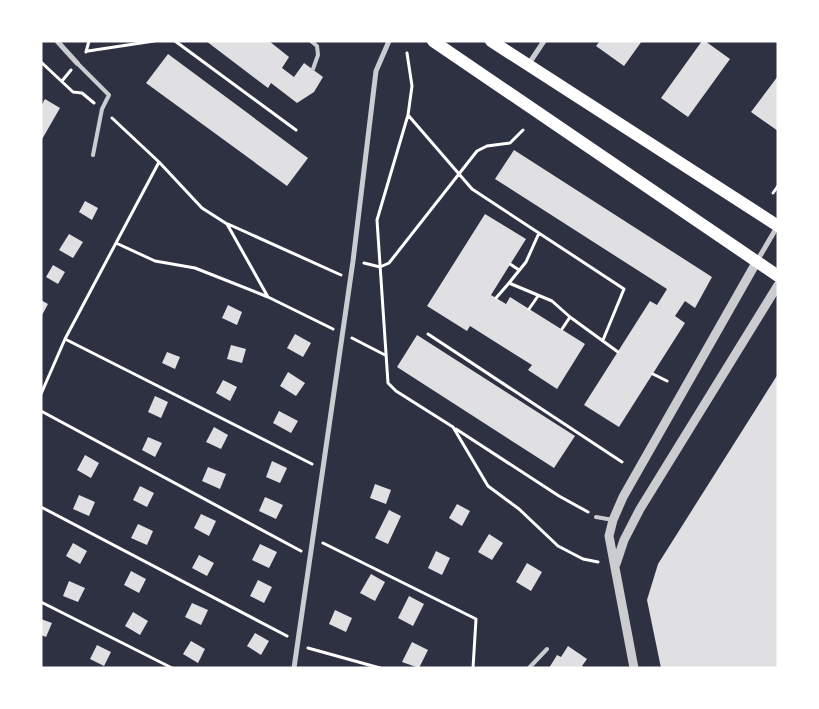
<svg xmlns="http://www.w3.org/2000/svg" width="819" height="709" font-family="'Open Sans',sans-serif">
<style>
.building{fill:#e0e0e3}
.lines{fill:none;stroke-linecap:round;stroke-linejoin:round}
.path{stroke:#fff;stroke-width:3}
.service{stroke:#caccd0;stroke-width:4}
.minor{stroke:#caccd0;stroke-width:5}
.tertiary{stroke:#caccd0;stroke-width:9}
.primary{stroke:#fff;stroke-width:12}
</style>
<rect width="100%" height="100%" fill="#2d3142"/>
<path class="building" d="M206,41H269L289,57L282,68L294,77L304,63L323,77L314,92L297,103L271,83L268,88Z
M600,41H642L624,66L596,46Z
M702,41H705L730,59L688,117L661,98Z
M168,54L308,158L287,186L146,83Z
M778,76V131L751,112Z
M45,99L60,108L41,141V106Z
M514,150L712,277L695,308L685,301L675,316L685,323L619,427L584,405L650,301L657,305L667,289L495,179Z
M85,201L98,208L92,220L79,212Z
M485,214L526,239L491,295L506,304L510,297L585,344L557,389L528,370L532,365L470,326L467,331L427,306Z
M69,234L83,242L73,258L59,250Z
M53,265L65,272L58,284L46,277Z
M41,300L48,304L41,317Z
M228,305L242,312L237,325L222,318Z
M295,334L311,343L303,357L287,348Z
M417,335L575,436L554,468L397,367Z
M231,345L246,349L242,363L227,359Z
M167,352L180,357L175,369L162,363Z
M288,372L305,383L296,396L280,386Z
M778,374V668H661L647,600L658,564Z
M223,380L237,387L230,401L216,393Z
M155,396L168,402L161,418L148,412Z
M279,411L298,421L291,433L273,423Z
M214,427L228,435L221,449L206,442Z
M148,437L162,443L155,457L142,450Z
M85,455L99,463L91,478L77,470Z
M272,461L287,468L280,483L266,477Z
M208,467L226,474L220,489L202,481Z
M375,484L391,490L386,504L370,498Z
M140,486L154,493L147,507L133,500Z
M79,495L95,502L89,516L73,509Z
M265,497L283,505L276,519L259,511Z
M457,504L470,511L462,526L449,518Z
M389,510L401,516L388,544L375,538Z
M201,514L216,521L209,536L194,528Z
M138,524L153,531L147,545L131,538Z
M489,534L503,543L492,560L478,552Z
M73,543L87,551L80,564L66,556Z
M260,544L277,552L269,568L252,560Z
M436,551L450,558L442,575L428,568Z
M199,555L214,563L207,576L192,568Z
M527,563L542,572L531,591L516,582Z
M131,571L146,579L139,593L124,585Z
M371,574L385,582L375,601L360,593Z
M258,580L272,587L264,603L250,596Z
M69,581L85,588L78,602L63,596Z
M409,596L424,604L413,626L398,618Z
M192,603L208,610L201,625L185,617Z
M335,610L352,618L346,632L329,624Z
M133,612L148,621L140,635L125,626Z
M41,619L52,623L46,637L41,635Z
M255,633L269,641L261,655L247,646Z
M191,641L205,649L198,663L183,654Z
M412,642L428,650L419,668L402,662Z
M97,645L111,652L104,666L90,659Z
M568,646L587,659L582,666L585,668H549L557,655L561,657Z"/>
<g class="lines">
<path class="path" d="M175,41L296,130
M88,51L154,41
M86,52L89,41
M407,53L412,86L408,115L377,220L388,383L396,391L453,427L488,486L519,509L558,546L583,559L598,562
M41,62L73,92L82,93L94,103
M62,81L71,70
M408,115L472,189L624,289L603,340
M112,118L159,162L202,208L227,224L268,297L333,329
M773,193L778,186
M228,224L341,275
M539,233L526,262L509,283L552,301L570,317L618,352
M116,243L155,261L195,268L268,297
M364,263L380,267L389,263L477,151L487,146L510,143L523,130
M510,264L519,270
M496,298L509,283
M529,309L538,296
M562,329L570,317
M428,334L622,462
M352,338L385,355
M65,339L312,464
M653,374L667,381
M41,394L65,339L159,162
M41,411L301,551
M456,429L559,496L588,512
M41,507L287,636
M323,543L476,619L473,668
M41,602L172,668
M308,648L380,668"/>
<path class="service" d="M311,41L317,46L318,55L313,69
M77,63L109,95L102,109L93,155
M596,517L613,520
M529,668L547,649"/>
<path class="minor" d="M57,41L77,63
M528,65L544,41
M757,261L777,227
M294,668L353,261L376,71L389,41"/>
<path class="tertiary" d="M616,564L624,540L640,509L778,285
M634,668L609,536L613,520L623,497L757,261"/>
<path class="primary" d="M433,41L778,276
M491,41L778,226"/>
</g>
<rect width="819" height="709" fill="none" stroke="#ffffff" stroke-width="85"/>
</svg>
